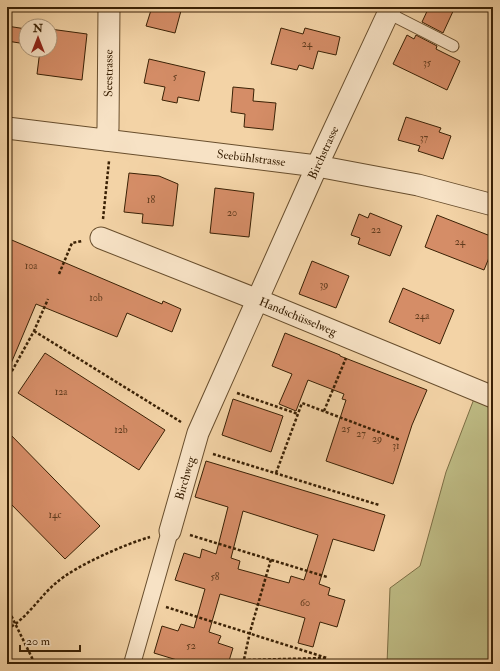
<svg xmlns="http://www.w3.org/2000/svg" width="500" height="671" font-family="'IM FELL Double Pica',serif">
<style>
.green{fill:#bebb84;stroke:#7c6e44}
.building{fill:#d58d67;stroke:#3a2105;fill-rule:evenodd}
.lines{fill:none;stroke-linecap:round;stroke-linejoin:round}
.service-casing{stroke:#684e2d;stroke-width:13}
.pedestrian-casing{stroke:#684e2d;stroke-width:18}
.minor-casing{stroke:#684e2d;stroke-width:23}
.path{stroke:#3a2105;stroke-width:2.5;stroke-dasharray:3 2;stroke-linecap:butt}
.service{stroke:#f7e2c5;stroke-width:11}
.pedestrian{stroke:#f7e2c5;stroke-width:16}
.minor{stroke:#f7e2c5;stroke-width:21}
.labels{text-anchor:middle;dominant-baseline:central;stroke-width:3;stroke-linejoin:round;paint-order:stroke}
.number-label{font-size:10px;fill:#613c1e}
.street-label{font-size:12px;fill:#3a2105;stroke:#f7e2c5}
</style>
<rect width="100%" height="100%" fill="#f3d3a6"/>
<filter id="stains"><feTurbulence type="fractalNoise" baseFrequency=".005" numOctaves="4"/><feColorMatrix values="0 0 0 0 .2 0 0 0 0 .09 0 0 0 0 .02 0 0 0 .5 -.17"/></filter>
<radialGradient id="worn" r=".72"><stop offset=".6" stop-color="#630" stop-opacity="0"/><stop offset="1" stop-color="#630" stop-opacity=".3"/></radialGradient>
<path class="green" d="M477,391L493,397V664H387L390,588L420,566L446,472Z"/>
<path class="building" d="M152,7H182L175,33L146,26Z
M429,7H455L443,33L422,22Z
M7,26L26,29V44L7,41Z
M281,28L303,34L305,28L340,37L336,55L318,51L313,69L299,65L297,70L271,64Z
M50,29L87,34L82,80L37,74L40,50H50Z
M407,35L414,39L416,35L437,46L436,49L460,61L447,90L393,64Z
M149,59L205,72L199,101L178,97L177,103L162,100L165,87L144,83Z
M233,87L254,89L253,101L276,103L273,130L244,127L245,114L231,112Z
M406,117L441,128L439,132L451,136L443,159L418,151L420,146L398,140Z
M129,173L159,176L178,184L173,226L142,223L143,214L124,212Z
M215,188L254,193L249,237L210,233Z
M370,213L402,226L390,256L358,244L360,238L351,235L359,214L368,218Z
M437,215L493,237V248L484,270L425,247Z
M7,238L162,304L163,301L181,309L172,332L127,313L117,337L36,304L7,373Z
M312,261L349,276L336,308L299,294Z
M403,288L454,310L440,344L389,322Z
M285,333L340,355V356L427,390L412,425L393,484L326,461L346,400L342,399L344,394L308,380L296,411L279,404L292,374L272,366Z
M45,353L165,430L139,470L18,393Z
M233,399L283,416L271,452L222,435Z
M7,431L100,526L65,559L7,500Z
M206,461L385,515L374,551L333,539L319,584L330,588L328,595L345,600L337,627L320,622L313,647L298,643L305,618L220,594L209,632L221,636L218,643L233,648L228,664H190L154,653L162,626L178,631L181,624L194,628L205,589L175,580L184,553L200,558L202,549L216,554L228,507L195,497ZM243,511L318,535L304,580L291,576L289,583L238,569L240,561L231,558Z"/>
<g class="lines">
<g class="service-casing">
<path id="service" d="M388,13L453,46"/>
</g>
<g class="pedestrian-casing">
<path id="pedestrian" d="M132,664L170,531"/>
</g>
<g class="minor-casing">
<g id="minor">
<path id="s1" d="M7,128L317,166L418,185L493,205"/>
<path id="s2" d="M106,140L108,128L109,7"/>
<path id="s3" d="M101,238L258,300L493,397"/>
<path id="s4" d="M170,531L198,433L317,166L391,7"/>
</g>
</g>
<path class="path" d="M103,219L109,161
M59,274L72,243L82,241
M34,331L181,422
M7,380L34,331L48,299
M237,393L298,414
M324,411L346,358
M213,454L379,505
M276,473L302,403L400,440
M190,535L327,577
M7,607L35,664
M166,607L327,658L244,660
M7,629C27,619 39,597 56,583C75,566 125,544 150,537
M243,664L250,632L271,559"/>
<use href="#service" class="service"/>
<use href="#pedestrian" class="pedestrian"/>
<use href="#minor" class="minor"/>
</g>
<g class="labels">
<g class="number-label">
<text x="307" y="44">24</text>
<text x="427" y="63">35</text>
<text x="175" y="77">5</text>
<text x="424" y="138">37</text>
<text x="151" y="200">18</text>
<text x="232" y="213">20</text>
<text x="376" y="230">22</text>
<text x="460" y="242">24</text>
<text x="31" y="266">10a</text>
<text x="324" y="285">39</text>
<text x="96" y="298">10b</text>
<text x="422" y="316">24a</text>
<text x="61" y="392">12a</text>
<text x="346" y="429">25</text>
<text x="121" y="430">12b</text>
<text x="361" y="434">27</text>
<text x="377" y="439">29</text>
<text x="396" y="446">31</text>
<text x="55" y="515">14c</text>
<text x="215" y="577">58</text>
<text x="305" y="603">60</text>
<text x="191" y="646">52</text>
</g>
<g class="street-label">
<text stroke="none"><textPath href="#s2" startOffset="67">Seestrasse</textPath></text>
<text stroke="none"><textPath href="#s4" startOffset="409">Birchstrasse</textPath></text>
<text stroke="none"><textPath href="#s1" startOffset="246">Seebühlstrasse</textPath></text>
<text stroke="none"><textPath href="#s3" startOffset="212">Handschüsselweg</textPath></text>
<text stroke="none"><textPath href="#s4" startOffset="55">Birchweg</textPath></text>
</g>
</g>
<rect width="500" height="671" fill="none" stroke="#f3d3a6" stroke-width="24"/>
<rect x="8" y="8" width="484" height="655" fill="none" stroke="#3a2105" stroke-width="2"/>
<rect x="12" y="12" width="476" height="647" fill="none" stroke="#3a2105"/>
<g transform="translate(38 38)"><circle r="19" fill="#f7e2c5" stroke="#ab9578"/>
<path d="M0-3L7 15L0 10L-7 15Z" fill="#8f2418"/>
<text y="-6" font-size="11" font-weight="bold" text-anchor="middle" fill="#3a2105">N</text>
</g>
<path d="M20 645v6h60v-6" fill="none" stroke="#3a2105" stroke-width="2"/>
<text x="26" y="645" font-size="12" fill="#3a2105" stroke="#f7e2c5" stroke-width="3" paint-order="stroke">20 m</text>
<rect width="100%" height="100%" filter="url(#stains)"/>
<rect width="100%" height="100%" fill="url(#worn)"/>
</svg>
